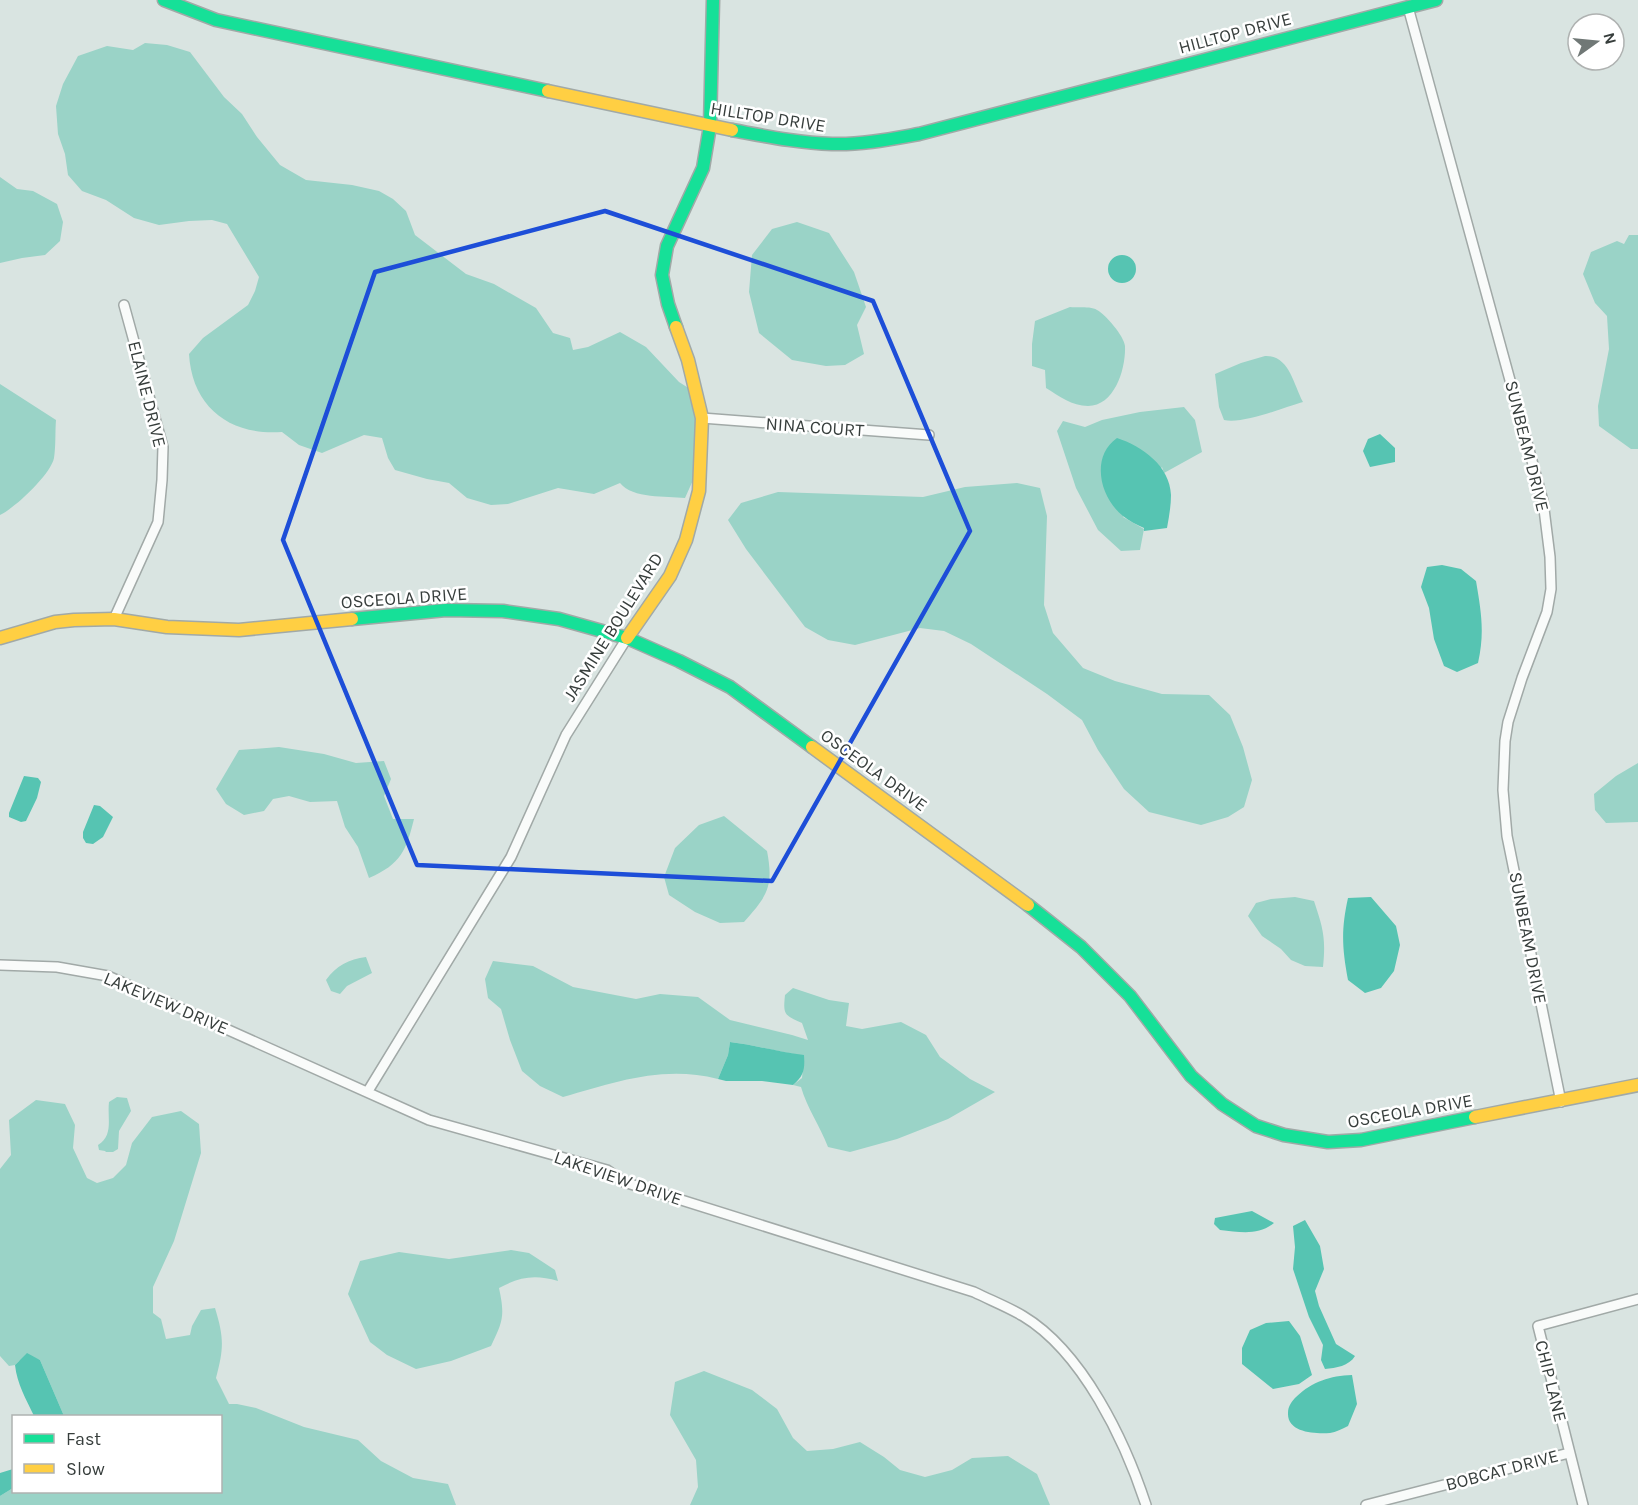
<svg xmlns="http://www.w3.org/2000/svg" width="1638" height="1505" font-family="Karla,sans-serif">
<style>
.green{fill:#9ad3c7}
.water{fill:#56c4b2}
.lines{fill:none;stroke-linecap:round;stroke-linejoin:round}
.street-casing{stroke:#a1a9a7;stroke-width:12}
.fast-casing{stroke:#a1a9a7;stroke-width:15}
.slow-casing{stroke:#a1a9a7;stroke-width:15}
.street{stroke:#f9fbfa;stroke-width:9}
.fast{stroke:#16e098;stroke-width:12}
.slow{stroke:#ffcf43;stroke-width:12}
.marked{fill:none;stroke:#1d4ed8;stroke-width:4.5;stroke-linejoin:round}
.labels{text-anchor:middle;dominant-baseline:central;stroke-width:5;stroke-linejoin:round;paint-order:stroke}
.street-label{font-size:18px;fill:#373e3c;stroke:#fff}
</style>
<rect width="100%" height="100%" fill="#d9e4e1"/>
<path class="green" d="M145,43L167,45L190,52L224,97L242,114L257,137L280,165L306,180L352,185L379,191L393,199L406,211L415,235L466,274L494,284L536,308L553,333L570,338L573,350L588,347L620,332L646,347L679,382L690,389L697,419L694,478L685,498C666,496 633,499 620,483L594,494L558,488L508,504L491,505L467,498L449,483L427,479L395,470L388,458L382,438L364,435L322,453L299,445L282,432C230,436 192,407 189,354L203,338L248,305L255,291L259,277L227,224L212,220L189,221L159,225L134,218L106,200L82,191L68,175L65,154L58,134L56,106L63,84L78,56L107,46L133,50Z
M0,177L17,189L33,191L57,204L63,222L60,241L45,255L22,258L0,263Z
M797,222L829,233L854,272L866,307L857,325L864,354L845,365L826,366L792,360L759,333L749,292L752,255L772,229Z
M1629,235H1638V449H1631L1599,426L1598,406L1609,349L1607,316L1595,303L1583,274L1591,252L1617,241L1624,244Z
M1070,307C1078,308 1091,306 1097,310C1106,315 1124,336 1125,346C1126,368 1115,406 1088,406C1072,406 1059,396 1046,388L1045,370L1032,366V344L1035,321Z
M1265,356C1289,355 1293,383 1303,402C1282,408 1244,424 1224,420L1219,407L1215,374L1241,363Z
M0,384L56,420C55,432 56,445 54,458C51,474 15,508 0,515Z
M1184,407L1195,420L1202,452L1164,473L1162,467L1123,517L1144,529L1140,550L1121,551L1098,530L1076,488L1057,431L1063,421L1085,427L1102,420L1140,412Z
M1017,483L1040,488L1047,516L1044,605L1053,633L1083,668L1115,681L1162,694L1209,695L1230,715L1243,747L1252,780L1244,807L1228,817L1201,825L1149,812L1124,789L1098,750L1082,720L1047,694L971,644L944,631L920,628L855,645L828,640L805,627L746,549L728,520L741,503L778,492L923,497L965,487Z
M279,747L324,754L356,763L384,761L391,779L384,796L393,819H414C406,851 401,864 369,878L358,847L345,827L337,801L310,802L289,796L273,799L264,811L244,815L226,804L216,789L239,750Z
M1638,763V822L1606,823L1595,810L1594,794L1616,776Z
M724,816L767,851C774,887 767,896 744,922L720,923L695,912L669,895L664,877L675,848L699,825Z
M1295,897L1314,901C1323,928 1326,938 1323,967L1305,966L1291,960L1281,949L1262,936L1248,916L1256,903L1271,899Z
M366,957L372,973L347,986L340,994L331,991L326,980C336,966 349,959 366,957Z
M493,961L533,966L573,987L636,999L660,994L698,997L730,1020L792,1035L808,1040L802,1023C784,1015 783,1015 785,995L793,988L829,1000L849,1003L846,1026L862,1029L901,1022L926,1035L940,1057L970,1079L995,1092L948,1119L897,1139L850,1152L828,1147C820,1126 807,1108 801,1087L793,1085L802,1078L804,1056C779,1052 755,1045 730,1042L728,1055L718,1079C663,1065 616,1082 563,1097L540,1086L522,1071L510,1040L501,1009L488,998L485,979Z
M117,1097L127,1098L131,1111L119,1131L118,1149L113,1152H106L105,1151L99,1150L98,1145C114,1135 107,1118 109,1102Z
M36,1100L65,1104L75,1125L73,1148L87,1178L97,1183L113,1178L126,1165L132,1143L152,1117L181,1111L199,1124L201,1153L174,1241L153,1287V1313L161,1319L166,1339L190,1335L192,1326L201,1310L215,1308C224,1337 224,1348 216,1378L229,1404H237L256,1408L304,1427L358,1440L381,1461L413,1478L448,1484L456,1505H0V1496L13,1488L14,1492H220V1416H64L40,1360L31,1356L19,1361L15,1365L9,1366L0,1356V1169L11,1155L9,1120Z
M511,1250L529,1253L555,1270L558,1281C534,1274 520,1277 499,1288C505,1316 503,1321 491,1346L451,1361L416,1369L387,1355L370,1342L348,1294L360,1261L399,1252L449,1259Z
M704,1371L752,1390L777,1409L793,1438L807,1451L833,1449L860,1442L884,1457L900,1470L925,1477L952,1470L972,1458L1008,1456L1037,1474L1050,1505H690L698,1487L696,1460L670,1415L675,1382Z"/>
<path class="water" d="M1108 269a14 14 0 1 1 28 0a14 14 0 1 1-28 0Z
M1380,434L1395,448V462L1370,467L1363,451L1368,439Z
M1117,438C1142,446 1170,466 1171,495C1171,506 1169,517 1167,528L1144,531V528C1137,525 1129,521 1123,516C1100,498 1090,457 1117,438Z
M1442,565L1461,569L1476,581C1481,611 1485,632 1478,663L1457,672L1444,666L1434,639L1429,608L1421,587L1427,567Z
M24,776L38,778L41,782L37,798L26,821L21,822L9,817V813Z
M94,805L100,806L113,817L103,837L93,844L86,843L83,838V832Z
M1371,897L1396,926L1400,945L1394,971L1381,988L1365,993L1348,980C1342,948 1341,930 1348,898Z
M730,1042C755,1045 779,1052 804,1055C805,1069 804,1076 793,1085L762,1081H726L718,1079L728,1055Z
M1252,1211L1274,1223C1258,1236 1240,1232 1220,1230L1214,1224L1215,1218Z
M1305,1220L1320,1246L1324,1269L1315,1291L1319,1306L1336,1344L1355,1356C1349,1366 1336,1368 1325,1369L1321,1360L1323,1345L1309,1317L1293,1269L1295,1247L1293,1226Z
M1289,1321L1300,1336L1312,1375L1299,1384L1273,1389L1242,1364V1348L1250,1330L1266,1323Z
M27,1353L40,1360L64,1416H34C26,1399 17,1384 15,1365Z
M1352,1375L1357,1404L1348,1426C1342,1429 1336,1432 1330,1433C1316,1434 1287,1433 1288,1413C1288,1406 1292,1401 1296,1397C1313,1381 1330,1376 1352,1375Z
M13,1469V1488L0,1496V1473Z"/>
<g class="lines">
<g class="street-casing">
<path id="street" d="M1408,7L1543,501L1550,557L1551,589L1547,612L1522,678L1508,722L1505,741L1503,790L1507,836L1561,1102
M702,418L929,435
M114,619L158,522L162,480L163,447L124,305
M0,965L57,967L108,976L429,1120L607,1170L624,1182L974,1292C990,1300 1008,1307 1023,1316C1083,1352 1125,1441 1146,1505
M368,1091L511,857L566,735L627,638
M1366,1505L1569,1453
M1583,1505L1538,1326L1638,1299"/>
</g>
<g class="fast-casing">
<path id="fast" d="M164,0L216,20L548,91
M732,130C765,136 798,143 832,144C861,145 891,139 919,134L1436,0
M676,327L668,304L662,275L667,246L703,168L710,126L713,0
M352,619L446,610L503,611L559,619L627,638L679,661L730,687L812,747
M1028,905L1081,947L1130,996L1191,1076L1222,1104L1256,1126L1284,1135L1328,1142L1361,1140L1475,1117"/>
</g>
<g class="slow-casing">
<path id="slow" d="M548,91L732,130
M0,638L55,622L74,620L114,619L167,627L239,630L352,619
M627,638L670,576L686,540L699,491L702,418L688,360L676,327
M812,747L1028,905
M1475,1117L1638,1085"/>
</g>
<use href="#street" class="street"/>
<use href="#fast" class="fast"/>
<use href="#slow" class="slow"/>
</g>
<path class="marked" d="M605,211L873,301L970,531L772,881L417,865L283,540L375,272Z"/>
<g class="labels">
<g class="street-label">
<text transform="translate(1235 33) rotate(-15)">HILLTOP DRIVE</text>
<text transform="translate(768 117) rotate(9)">HILLTOP DRIVE</text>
<text transform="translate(147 394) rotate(76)">ELAINE DRIVE</text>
<text transform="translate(815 427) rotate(4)">NINA COURT</text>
<text transform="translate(1527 446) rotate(76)">SUNBEAM DRIVE</text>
<text transform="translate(404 598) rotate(-4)">OSCEOLA DRIVE</text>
<text transform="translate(613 627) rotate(-58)">JASMINE BOULEVARD</text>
<text transform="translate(874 770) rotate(36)">OSCEOLA DRIVE</text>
<text transform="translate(1528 938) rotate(79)">SUNBEAM DRIVE</text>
<text transform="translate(166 1003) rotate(23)">LAKEVIEW DRIVE</text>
<text transform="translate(1410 1111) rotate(-10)">OSCEOLA DRIVE</text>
<text transform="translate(618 1178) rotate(19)">LAKEVIEW DRIVE</text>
<text transform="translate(1551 1381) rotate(76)">CHIP LANE</text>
<text transform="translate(1502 1470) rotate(-15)">BOBCAT DRIVE</text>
</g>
</g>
<rect x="12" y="1415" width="210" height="78" fill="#ffffff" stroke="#afb2b1" stroke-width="1.5"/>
<rect x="24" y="1434" width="30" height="9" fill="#16e098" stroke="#afb2b1" stroke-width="1.5"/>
<text x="66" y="1445" font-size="18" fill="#373e3c">Fast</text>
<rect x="24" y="1464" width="30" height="9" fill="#ffcf43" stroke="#afb2b1" stroke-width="1.5"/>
<text x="66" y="1475" font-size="18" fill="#373e3c">Slow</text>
<g transform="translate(1596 42) rotate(75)"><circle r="28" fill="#ffffff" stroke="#afb2b1" stroke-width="1.5"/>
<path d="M0-4.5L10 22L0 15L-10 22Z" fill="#707876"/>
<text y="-9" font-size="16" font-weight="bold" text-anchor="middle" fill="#373e3c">N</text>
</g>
</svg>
